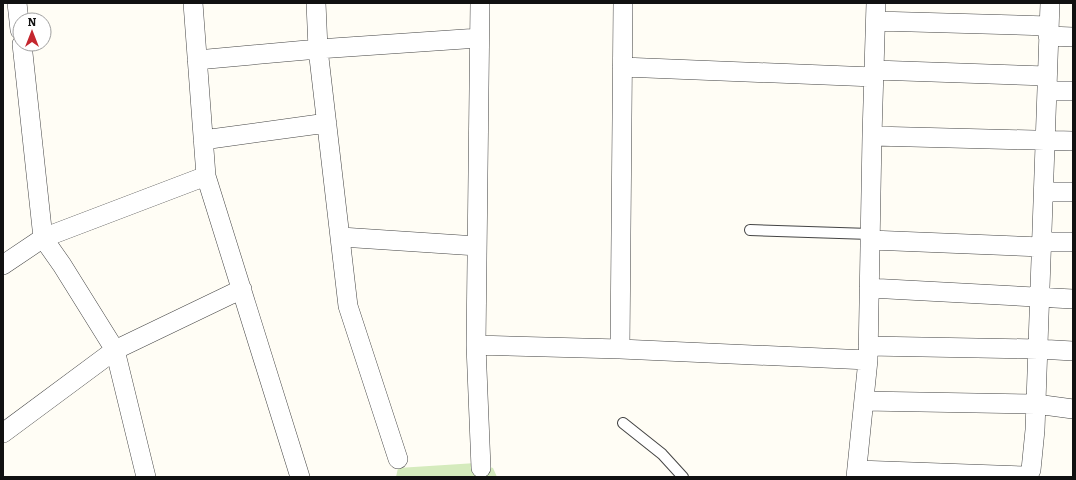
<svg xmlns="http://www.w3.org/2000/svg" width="1076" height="480" font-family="Bitter,serif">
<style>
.green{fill:#d5ebbd}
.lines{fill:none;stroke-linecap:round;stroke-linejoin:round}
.service-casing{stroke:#444;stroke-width:12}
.minor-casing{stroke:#444;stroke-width:20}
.service{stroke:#fff;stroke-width:10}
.minor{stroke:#fff;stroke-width:19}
</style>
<rect width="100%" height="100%" fill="#fffdf5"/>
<path class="green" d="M476,463L493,468L497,477H396L398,468Z"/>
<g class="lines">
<g class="service-casing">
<path id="service" d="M750,230L870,234
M623,423L662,454L683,477"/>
</g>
<g class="minor-casing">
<path id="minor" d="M17,3L20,30
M193,3L206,176L300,477
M316,3L318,49L348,306L398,459
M480,3L476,345L620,349
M623,3L620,349L868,360
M876,21L1049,26
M1048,36L1073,37
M22,44L43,238L62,265L115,350L146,477
M197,60L318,49L479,38
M622,67L874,77
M874,70L1047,76
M1047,91H1073
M872,136L1073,141
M203,140L327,123
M1044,192H1073
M341,237L477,246
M870,240L1042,247
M1042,242H1073
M3,265L43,238L206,176
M869,288L1073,299
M476,345L481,468
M868,346L1038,349L1073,351
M864,401L1036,404L1073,409
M3,433L115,350L242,289
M857,470L1025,476L1028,475L1031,470L1035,430L1050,3
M856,477L868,360L872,136L876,3"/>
</g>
<use href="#service" class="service"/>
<use href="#minor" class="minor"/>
</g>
<rect width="1076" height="480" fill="none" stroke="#111111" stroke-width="8"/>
<g transform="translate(32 32)"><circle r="19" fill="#ffffff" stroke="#a0a0a0"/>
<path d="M0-3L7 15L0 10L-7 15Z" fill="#c4262e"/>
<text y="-6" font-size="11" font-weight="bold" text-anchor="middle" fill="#111111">N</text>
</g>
</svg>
